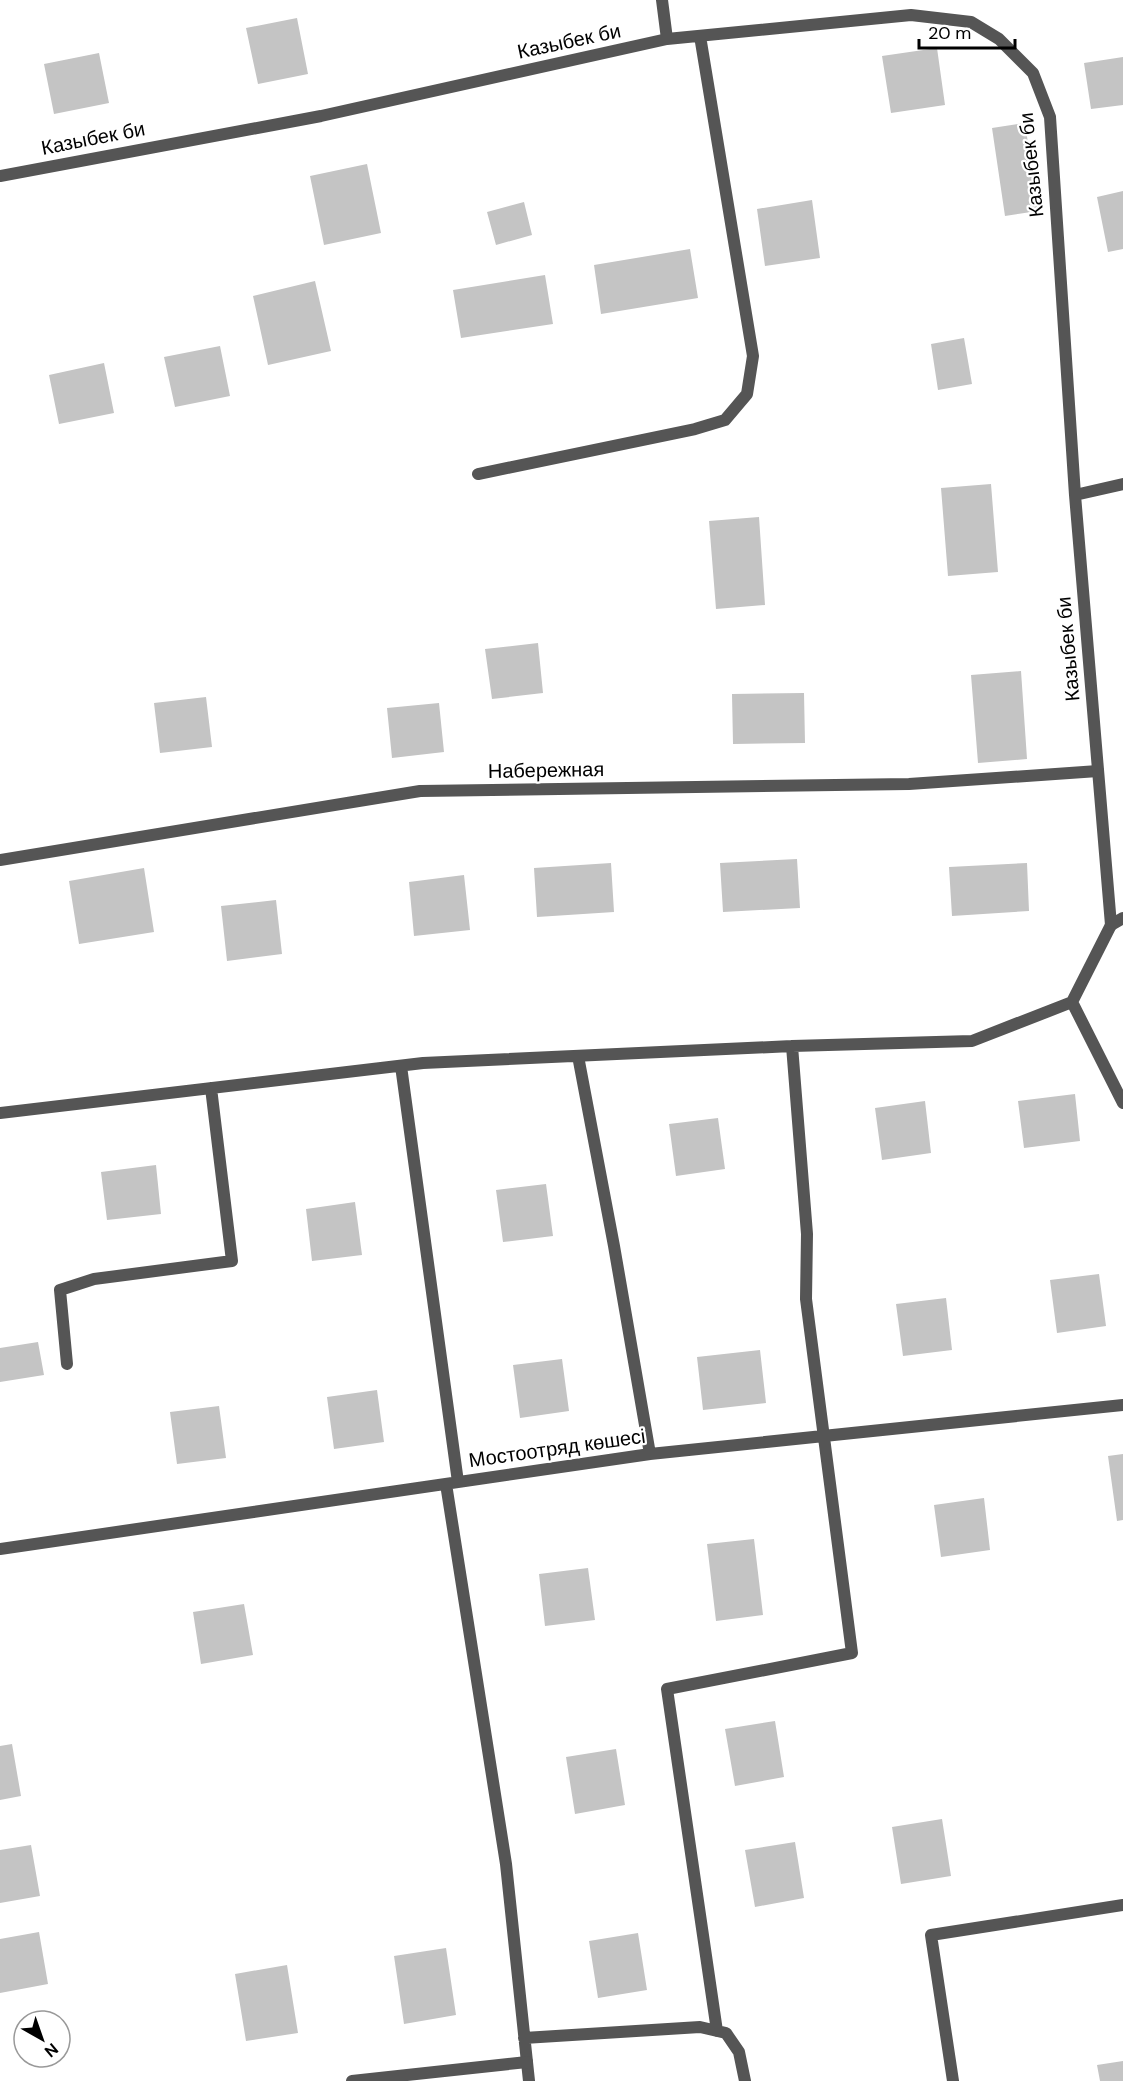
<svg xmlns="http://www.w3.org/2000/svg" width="1123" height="2081" font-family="'DM Sans',sans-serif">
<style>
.building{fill:#c4c4c4}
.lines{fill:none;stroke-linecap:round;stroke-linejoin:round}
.lane{stroke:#555;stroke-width:12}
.street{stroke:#555;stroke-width:12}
.labels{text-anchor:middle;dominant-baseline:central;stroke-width:4.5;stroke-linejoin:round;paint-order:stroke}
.street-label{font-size:20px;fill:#000;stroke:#fff}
</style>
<rect width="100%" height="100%" fill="#fff"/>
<path class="building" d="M297,18L308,74L258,84L246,28Z
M937,48L945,105L891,113L882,56Z
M99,53L109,103L54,114L44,64Z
M1123,57V105L1091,109L1084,63Z
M1025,123L1038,211L1005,216L992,128Z
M367,164L381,233L324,245L310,176Z
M1123,191V249L1108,252L1097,197Z
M812,200L820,258L765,266L757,209Z
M524,202L532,235L496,245L487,212Z
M690,249L698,298L601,314L594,265Z
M545,275L553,324L461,338L453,290Z
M315,281L331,351L268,365L253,296Z
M964,338L972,384L938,390L931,344Z
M220,346L230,396L175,407L164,357Z
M104,363L114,413L59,424L49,375Z
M991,484L998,572L948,576L941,488Z
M759,517L765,605L716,609L709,521Z
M538,643L543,693L492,699L485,649Z
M1021,671L1027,759L978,763L971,675Z
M804,693L805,743L733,744L732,694Z
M206,697L212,747L160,753L154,703Z
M439,703L444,752L392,758L387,708Z
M797,859L800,908L723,912L720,863Z
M611,863L614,912L537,917L534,868Z
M1027,863L1029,911L952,916L949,867Z
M144,868L154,932L79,944L69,881Z
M464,875L470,930L414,936L409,882Z
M276,900L282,954L227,961L221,906Z
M1075,1094L1080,1141L1024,1148L1018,1101Z
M925,1101L931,1153L882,1160L875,1108Z
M718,1118L725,1169L676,1176L669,1124Z
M156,1165L161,1214L107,1220L101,1172Z
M546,1184L553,1236L503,1242L496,1190Z
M355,1202L362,1255L312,1261L306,1209Z
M1099,1274L1106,1326L1057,1333L1050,1280Z
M946,1298L952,1350L903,1356L896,1304Z
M38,1342L44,1375L0,1382V1348Z
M760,1350L766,1403L703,1410L697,1357Z
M562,1359L569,1411L520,1418L513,1365Z
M377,1390L384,1442L334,1449L327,1397Z
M219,1406L226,1458L177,1464L170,1412Z
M1123,1454V1520L1117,1521L1108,1456Z
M984,1498L990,1550L941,1557L934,1505Z
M754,1539L763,1615L716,1621L707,1544Z
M588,1568L595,1620L545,1626L539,1574Z
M244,1604L253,1655L201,1664L193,1612Z
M775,1721L784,1777L735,1786L725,1729Z
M12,1744L21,1796L0,1800V1746Z
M616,1749L625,1805L575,1814L566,1757Z
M942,1819L951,1876L901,1884L892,1827Z
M795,1842L804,1898L755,1907L745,1850Z
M31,1845L40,1896L0,1903V1850Z
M39,1932L48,1984L0,1993V1939Z
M638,1933L647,1990L598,1998L589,1941Z
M446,1948L456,2015L404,2024L394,1956Z
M287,1965L298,2033L246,2041L235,1974Z
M1123,2061V2081H1100L1097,2065Z"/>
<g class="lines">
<path class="lane" d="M0,860L420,791L909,784L1098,771
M1072,1002L1123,1103
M578,1056L614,1246L650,1454
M401,1066L458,1482
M0,1113L423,1063L792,1046L972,1041L1072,1002L1111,925
M67,1364L60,1290L94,1279L232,1261L211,1088
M446,1484L506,1864L529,2081
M0,1549L650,1454L1123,1405
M717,2031L667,1689L852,1653L806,1299L807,1234L792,1046
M524,2038L700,2027L726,2033L739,2052L745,2081
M953,2081L931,1935L1123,1905"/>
<path class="street" d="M662,0L667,39
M0,176L321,116L667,39L911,15L971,22L999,39L1033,73L1050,117L1075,495L1111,925L1123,918
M478,474L695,429L725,420L747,394L753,356L700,36
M1075,495L1123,484
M352,2081L527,2062"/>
</g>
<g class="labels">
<g class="street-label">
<text transform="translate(569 41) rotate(-12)">Казыбек би</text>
<text transform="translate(93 138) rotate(-11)">Казыбек би</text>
<text transform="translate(1031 165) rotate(-96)">Казыбек би</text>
<text transform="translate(1068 649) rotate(-95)">Казыбек би</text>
<text transform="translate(546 770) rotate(-1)">Набережная</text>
<text transform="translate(557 1448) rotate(-8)">Мостоотряд көшесі</text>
</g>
</g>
<g transform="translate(42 2039) rotate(140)"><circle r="28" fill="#ffffff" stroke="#999999" stroke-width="1.5"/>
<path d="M0-4.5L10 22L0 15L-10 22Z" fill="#000000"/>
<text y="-9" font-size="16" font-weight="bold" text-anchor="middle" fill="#000000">N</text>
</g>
<path d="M919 39v9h96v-9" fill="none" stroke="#000000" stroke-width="3"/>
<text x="928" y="39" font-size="18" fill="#000000" stroke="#ffffff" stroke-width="4.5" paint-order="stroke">20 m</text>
</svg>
